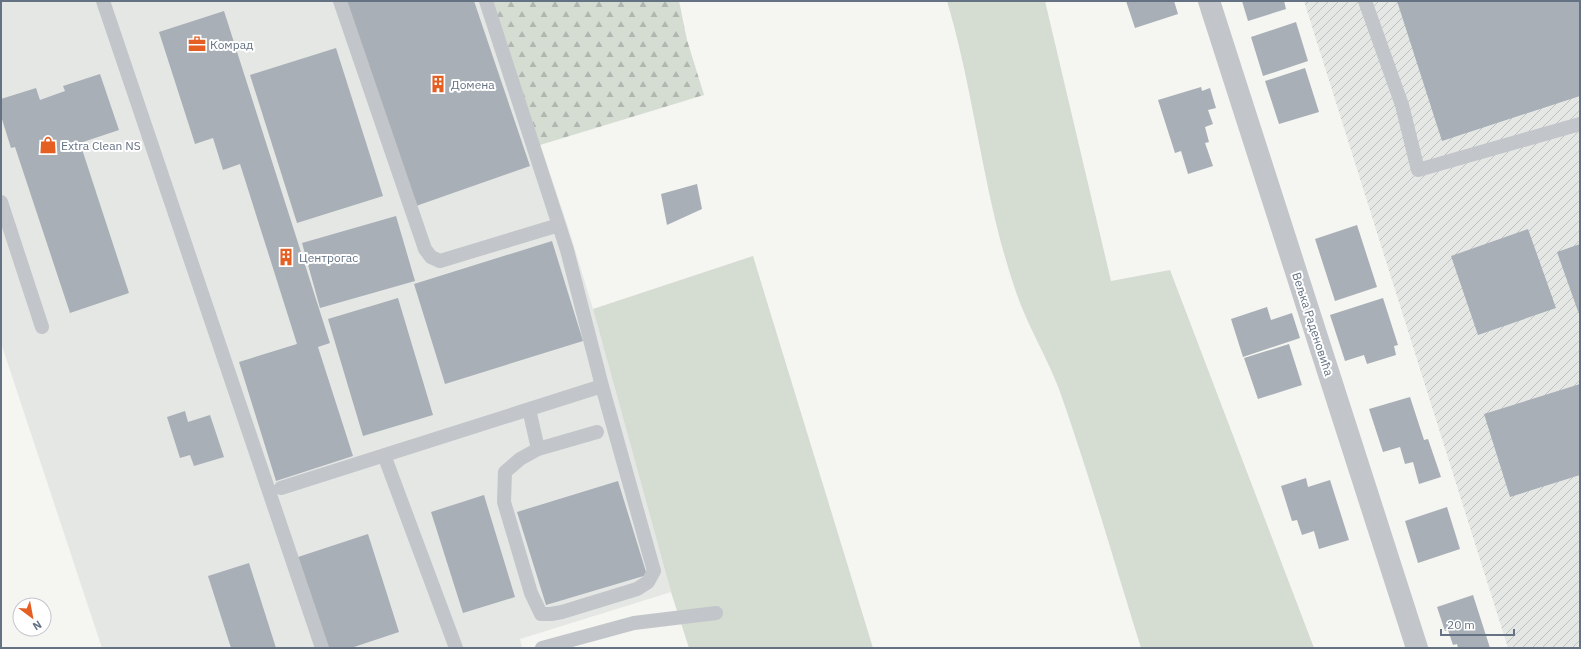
<svg xmlns="http://www.w3.org/2000/svg" width="1581" height="649" font-family="'IBM Plex Sans',sans-serif">
<style>
.built{fill:#e5e7e5}
.industrial{fill:url(#industrial-furrows)}
.grass{fill:#d5dcd2}
.forest{fill:url(#forest-firs)}
.building{fill:#a8afb6}
.lines{fill:none;stroke-linecap:round;stroke-linejoin:round}
.lane{stroke:#c2c5c9;stroke-width:14}
.street{stroke:#c2c5c9;stroke-width:22}
.labels{text-anchor:middle;dominant-baseline:central;stroke-width:4;stroke-linejoin:round;paint-order:stroke}
.poi-label{font-size:12px;fill:#647283;stroke:#fff;text-anchor:start}
.street-label{font-size:12px;fill:#647283;stroke:#fff}
</style>
<defs>
<pattern id="industrial-furrows" width="10" height="10" patternUnits="userSpaceOnUse"><rect width="10" height="10" fill="#e5e7e5"/><path d="M-1 1l2-2M0 10L10 0M9 11l2-2" fill="none" stroke="#bdc0bf"/></pattern>
<pattern id="forest-firs" width="22" height="20" patternUnits="userSpaceOnUse"><rect width="22" height="20" fill="#d5dcd2"/><path d="M5 1l3.5 6h-7zM16 11l3.5 6h-7z" fill="#b0b7b0"/></pattern>
</defs>
<rect width="100%" height="100%" fill="#f5f5f1"/>
<path class="built" d="M1,1H492L569,230L593,309L671,592L520,639L522,648H102L1,343Z"/>
<path class="industrial" d="M1304,1H1580V648H1508Z"/>
<path class="grass" d="M947,1H1045L1111,281L1170,270L1314,648H1141C1114,561 1089,474 1059,389C1046,355 1026,323 1015,289C983,195 975,95 947,1Z
M753,256L873,648H689L671,592L593,309Z"/>
<path class="forest" d="M492,1H679L687,40L704,95L540,145Z"/>
<path class="building" d="M345,1H474L530,166L416,206Z
M1126,1H1174L1178,14L1135,28Z
M1242,1H1284L1286,9L1248,21Z
M1397,1H1580V96L1442,141Z
M224,11L330,343L318,347L353,456L276,481L239,362L297,344L240,164L223,170L213,138L195,144L159,32Z
M1296,22L1308,61L1263,76L1251,37Z
M336,48L383,196L297,223L250,75Z
M1305,68L1319,112L1279,124L1265,81Z
M100,74L119,130L80,143L129,293L70,313L15,147L11,148L1,116V99L36,88L40,100L65,91L63,86Z
M1201,87L1202,91L1210,88L1216,108L1208,110L1213,124L1205,127L1209,142L1205,143L1213,166L1188,174L1181,151L1175,153L1158,100Z
M697,184L702,209L667,225L661,194Z
M396,216L415,281L320,308L302,243Z
M1357,225L1377,287L1335,301L1315,239Z
M1528,229L1556,308L1478,335L1451,256Z
M552,241L583,341L445,384L414,284Z
M1580,244V317L1557,252Z
M398,298L433,415L363,436L328,319Z
M1383,298L1398,345L1394,346L1396,355L1367,364L1364,355L1345,361L1330,315Z
M1267,307L1271,320L1292,313L1300,338L1243,357L1231,319Z
M1289,344L1302,385L1258,399L1244,358Z
M1580,384V475L1510,497L1484,414Z
M1410,397L1424,440L1428,439L1441,477L1419,484L1413,462L1405,464L1400,447L1383,452L1369,409Z
M185,411L188,422L210,415L224,457L194,466L190,455L180,458L167,417Z
M1306,478L1308,487L1330,480L1349,540L1319,549L1314,531L1302,535L1297,520L1292,521L1281,486Z
M618,481L647,575L546,605L517,512Z
M484,495L515,597L463,613L431,512Z
M1447,507L1460,549L1418,563L1405,521Z
M368,534L399,632L351,648H326L298,557Z
M249,563L276,648H231L208,576Z
M1473,595L1490,648H1458L1457,644L1453,645L1448,630L1445,631L1437,607Z"/>
<g class="lines">
<path class="lane" d="M103,1L322,648
M340,1L425,249L431,257L440,261L559,225
M486,1L567,250L602,386L654,571L648,582L637,589L562,612L551,614H541L531,593L504,502L505,472L520,459L538,449L529,409
M1365,1L1402,105L1418,170L1580,124
M1,202L42,327
M538,449L597,432
M384,455L456,648
M281,488L602,386
M542,648L634,623L716,613"/>
<path class="street" d="M1209,1L1417,648"/>
</g>
<defs>
<g id="office-bare" transform="scale(1.38)"><path d="M-6-3h4V-5.5h4V-3h4V5H-6ZM-1-4.5V-3h2v-1.5ZM-6 0V1H6V0Z" fill="#e55e22" stroke="#fff" stroke-width="2.5" paint-order="stroke"/></g>
<g id="building-bare" transform="scale(1.38)"><path d="M-4-6H4V6H1V3H-1V6H-4ZM-2.5-4.3h1.7v1.8h-1.7ZM.8-4.3h1.7v1.8H.8ZM-2.5-1h1.7V.8h-1.7ZM.8-1h1.7V.8H.8Z" fill="#e55e22" stroke="#fff" stroke-width="2.5" paint-order="stroke"/></g>
<g id="shop-bare" transform="scale(1.38)"><path d="M-5-2.5h2.3a2.7 3.5 0 0 1 5.4 0H5L5.5 6h-11ZM-1.5-2.5h3a1.5 2.3 0 0 0-3 0Z" fill="#e55e22" stroke="#fff" stroke-width="2.5" paint-order="stroke"/></g>
</defs>
<g fill-rule="evenodd">
<use href="#office-bare" x="197" y="44"/>
<use href="#building-bare" x="438" y="84"/>
<use href="#shop-bare" x="48" y="145"/>
<use href="#building-bare" x="286" y="257"/>
</g>
<g class="labels">
<g class="poi-label">
<text x="210" y="44">Комрад</text>
<text x="451" y="84">Домена</text>
<text x="61" y="145">Extra Clean NS</text>
<text x="299" y="257">Центрогас</text>
</g>
<g class="street-label">
<text transform="translate(1313 324) rotate(72)">Вељка Раденовића</text>
</g>
</g>
<rect width="1581" height="649" fill="none" stroke="#647283" stroke-width="4"/>
<g transform="translate(32 617) rotate(148)"><circle r="19" fill="#ffffff" stroke="#c1c7cd"/>
<path d="M0-3L7 15L0 10L-7 15Z" fill="#e55e22"/>
<text y="-6" font-size="11" font-weight="bold" text-anchor="middle" fill="#647283">N</text>
</g>
<path d="M1441 629v6h73v-6" fill="none" stroke="#647283" stroke-width="2"/>
<text x="1447" y="629" font-size="12" fill="#647283" stroke="#ffffff" stroke-width="3" paint-order="stroke">20 m</text>
</svg>
